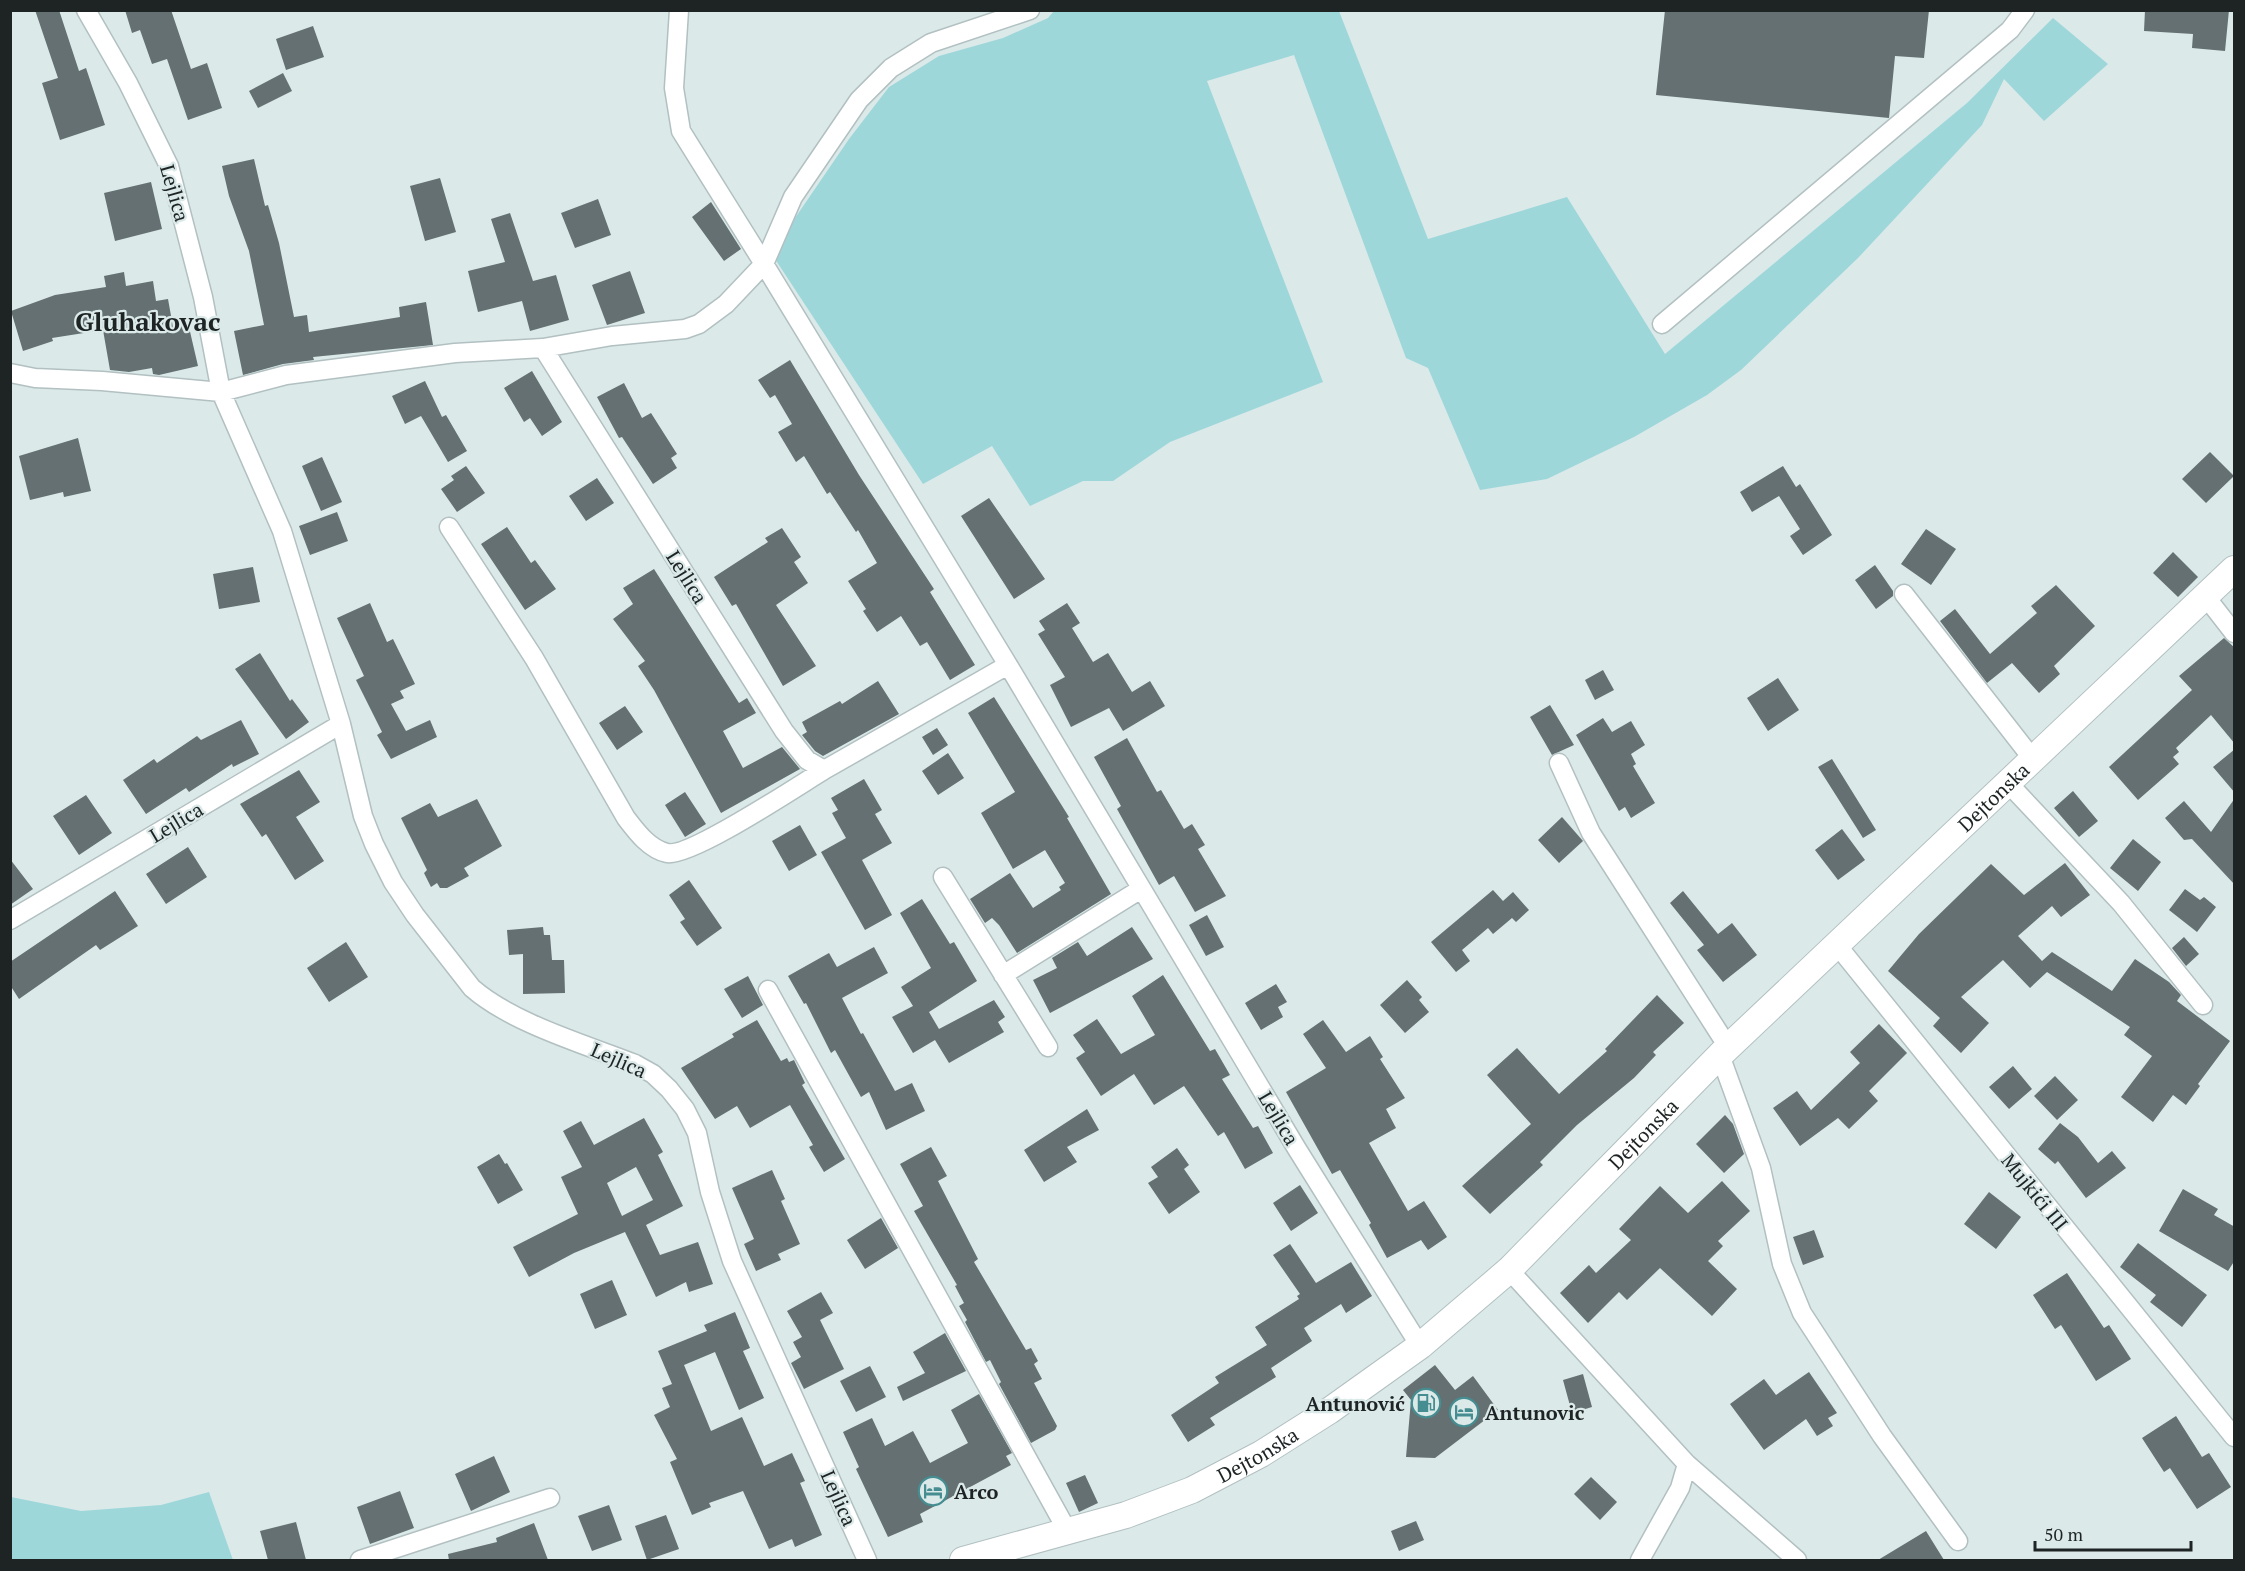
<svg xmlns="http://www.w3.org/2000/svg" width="2245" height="1571" font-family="'PT Serif',serif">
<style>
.green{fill:#9ed7da}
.building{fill:#647071;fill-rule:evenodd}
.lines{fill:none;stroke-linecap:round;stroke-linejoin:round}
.street-casing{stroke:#b2c0c1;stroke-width:21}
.secondary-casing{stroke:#b2c0c1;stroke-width:28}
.street{stroke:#fff;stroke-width:18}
.secondary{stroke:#fff;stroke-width:26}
.labels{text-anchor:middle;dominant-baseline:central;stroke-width:4.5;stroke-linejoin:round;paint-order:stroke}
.street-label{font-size:20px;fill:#1e2424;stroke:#dbe9e9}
.poi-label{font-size:20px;font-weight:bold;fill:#1e2424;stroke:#dbe9e9;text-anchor:start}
.district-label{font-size:26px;font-weight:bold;fill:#1e2424;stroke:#dbe9e9}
</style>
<rect width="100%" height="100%" fill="#dbe9e9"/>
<path class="green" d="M1054,11H1339L1428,239L1567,197L1665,354L1967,103L2053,18L2108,64L2044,121L2004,79L1982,125L1858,258L1741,370L1707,395L1634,437L1547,479L1480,490L1428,368L1406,358L1294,55L1207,81L1323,382L1170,442L1113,481H1083L1030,506L992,446L923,484L775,259L795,218L849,139L889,87L939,56L1003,38L1048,18Z
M209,1492L233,1560H11V1497L81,1511L161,1505Z"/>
<path class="building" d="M35,10H59L79,71L86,68L105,125L60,140L42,83L58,78Z
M125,10H171L191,69L207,63L222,108L188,120L167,59L152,64L140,30L132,33Z
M1665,10H1929L1924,58L1895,56L1889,118L1656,95Z
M2145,10H2229L2225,51L2192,48L2193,34L2144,31Z
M313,26L324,57L286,70L276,39Z
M283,73L292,91L258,108L249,91Z
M254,159L265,206L268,205L279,243L294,317L307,315L309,332L400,317L399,307L426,302L433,345L313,357L314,360L283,364L243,375L234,331L264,325L249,251L229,196L222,166Z
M440,178L456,232L425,241L410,186Z
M151,182L162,229L115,241L104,193Z
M598,199L611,235L575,248L561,213Z
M711,202L741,249L724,261L692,217Z
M510,213L533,281L556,275L569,320L530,331L522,301L478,312L468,271L505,262L491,219Z
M630,271L645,313L607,325L592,285Z
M124,272L126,286L153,281L156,301L168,299L173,327L188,323L198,366L159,375L153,374L152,368L129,372L110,370L103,330L52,338L53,341L23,351L11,311L55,295L106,287L104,276Z
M790,360L859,475L934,589L930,592L975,665L950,680L927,642L920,646L901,616L877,632L863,611L866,609L848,581L877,563L858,530L856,532L830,492L827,494L804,456L796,462L778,432L792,424L775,395L770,398L758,380Z
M532,371L562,422L542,436L530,418L524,422L504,388Z
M425,381L442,417L446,415L467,451L448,462L421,416L405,424L392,396Z
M624,383L642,418L651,413L677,454L671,458L677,468L653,484L622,437L619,438L597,397Z
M78,438L91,491L64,497L63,492L30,500L19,456Z
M2210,452L2234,476L2206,503L2182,479Z
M322,457L342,502L321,511L302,466Z
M466,466L485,493L457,512L441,489L454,480L451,476Z
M1783,466L1796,487L1800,484L1832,535L1803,555L1790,536L1800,529L1779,496L1752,512L1740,492Z
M597,478L614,503L586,521L569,496Z
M989,498L1045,579L1014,599L961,516Z
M337,512L348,541L310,555L299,526Z
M507,527L531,563L535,560L556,589L525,610L481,544Z
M782,528L801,557L794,562L808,583L776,605L816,666L783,686L736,604L732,606L714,577L768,542L765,538Z
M1926,529L1956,549L1931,585L1901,564Z
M2173,552L2198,577L2178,597L2153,573Z
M1875,565L1893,591V596L1876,609L1855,580Z
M253,567L260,602L219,609L213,574Z
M654,569L739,703L747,698L756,713L723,731L743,768L782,747L800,769L721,813L654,690L638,666L645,661L613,619L633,604L623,588Z
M2056,585L2095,626L2054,666L2060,674L2039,693L2012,663L1987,683L1940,621L1955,609L1990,654L2037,613L2031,606Z
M370,603L387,642L393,639L415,684L400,691L404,698L391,704L406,731L430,720L437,737L391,759L377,735L382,732L356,680L364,676L337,618Z
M1067,603L1080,623L1072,628L1093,662L1108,653L1132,692L1150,681L1165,706L1123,731L1109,708L1071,727L1050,685L1065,677L1038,634L1045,630L1039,621Z
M2224,638L2235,648V744L2211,715L2176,748L2179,752L2173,757L2179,764L2138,800L2109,767L2192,690L2179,676Z
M260,653L290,701L292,699L309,722L286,739L235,669Z
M1603,670L1614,690L1595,700L1585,680Z
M1778,678L1799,710L1768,731L1747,698Z
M878,681L899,714L823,756L815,751L802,735L807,732L802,722L840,701L842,704Z
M994,697L1069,817L1067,818L1111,894L1017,953L999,925L992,918L985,923L970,899L1010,873L1033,908L1061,890L1059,887L1065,883L1045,850L1013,869L981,813L1015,792L968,713Z
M1550,705L1574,745L1552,755L1530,717Z
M625,706L643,732L617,750L599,723Z
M1603,718L1612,732L1631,721L1645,745L1631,754L1636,764L1633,766L1655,803L1631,818L1625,807L1619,811L1576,735Z
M241,720L259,754L233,767L232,764L189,792L186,788L146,814L123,780L154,759L157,763L197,736L201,740Z
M937,728L948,745L933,755L922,737Z
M1127,738L1157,792L1161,790L1184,829L1192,824L1205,845L1198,849L1226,896L1195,912L1174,876L1159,885L1117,809L1121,806L1094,757Z
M2235,749V793L2213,767Z
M948,753L964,778L938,795L922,771Z
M1832,759L1876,830L1863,838L1818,767Z
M299,770L320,802L296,817L324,861L295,880L266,834L262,837L240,804Z
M864,779L882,810L875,814L892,843L862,860L892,915L865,930L821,852L846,838L832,813L838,810L831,798Z
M2073,791L2098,821L2079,837L2054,808Z
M685,792L706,824L685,837L665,805Z
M86,795L112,833L79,855L53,816Z
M2235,798V885L2192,839L2184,840L2165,818L2184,801L2211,832Z
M477,799L502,846L464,868L469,876L447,888H440L437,883L431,887L424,873L427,870L401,818L430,803L438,817Z
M1562,817L1583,841L1559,863L1538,840Z
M800,825L817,855L789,871L772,841Z
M1842,829L1865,860L1838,880L1815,850Z
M2133,839L2161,862L2138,891L2110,868Z
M188,847L207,877L166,904L146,874Z
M10,859L33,889L10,905Z
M2065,863L2090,895L2061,917L2052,906L2018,936L2042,961L2052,952L2112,991L2135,959L2169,982L2181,995L2177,1001L2230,1041L2198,1084L2200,1086L2186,1105L2173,1095L2153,1122L2121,1097L2152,1056L2124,1035L2130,1027L2047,972L2030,988L2003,960L1961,997L1989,1023L1961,1053L1933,1026L1940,1018L1888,971L1919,934L1991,864L2024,895Z
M689,880L722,928L697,946L680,922L685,919L669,895Z
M2185,889L2200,900L2204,897L2216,907L2197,932L2169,910Z
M1493,890L1503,901L1513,892L1529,910L1516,922L1512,918L1493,934L1488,928L1462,950L1470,961L1456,972L1431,942Z
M115,891L138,926L100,950L96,945L19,999L10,985V962Z
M1683,891L1718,934L1732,923L1757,955L1723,982L1697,950L1704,945L1670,903Z
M922,899L950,944L954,942L977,981L929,1012L939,1029L994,1000L1005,1017L998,1022L1004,1032L949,1063L935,1040L913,1053L892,1017L913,1006L901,987L931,968L900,913Z
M1207,915L1224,947L1206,956L1189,925Z
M543,927L544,935H550L552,960H564L565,993L523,994V954L509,955L507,930Z
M1132,927L1153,959L1050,1013L1033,980L1057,968L1052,958L1078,942L1087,956Z
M2184,937L2199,954L2186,966L2172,948Z
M346,942L368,977L329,1002L307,968Z
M874,947L888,973L842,998L861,1034L863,1033L895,1091L912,1083L925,1111L886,1130L869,1092L861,1097L835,1050L831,1053L806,1003L804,1004L788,976L829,953L837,967Z
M1163,975L1210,1051L1215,1049L1230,1075L1222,1079L1253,1128L1258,1126L1273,1153L1245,1169L1224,1132L1218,1136L1184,1086L1154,1105L1134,1074L1101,1096L1076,1058L1085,1052L1073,1035L1097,1019L1121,1054L1155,1035L1132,996Z
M748,976L763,1005L742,1018L724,989Z
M1407,980L1422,997L1419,1000L1429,1012L1405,1033L1380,1005Z
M1276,984L1287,1002L1278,1007L1283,1017L1261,1030L1245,1003Z
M1657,995L1684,1023L1653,1052L1656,1055L1634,1078L1577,1125L1540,1162L1543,1165L1490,1214L1462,1186L1531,1124L1487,1075L1517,1048L1559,1094L1607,1051L1605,1049Z
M757,1020L781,1061L787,1058L789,1062L794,1060L805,1083L802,1085L845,1159L824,1172L809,1147L813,1145L790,1105L750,1128L737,1106L715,1119L681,1068L734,1037L732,1034Z
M1323,1020L1346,1052L1370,1036L1383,1057L1380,1059L1405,1098L1386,1109L1396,1128L1369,1143L1408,1211L1424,1201L1447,1237L1428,1250L1421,1240L1387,1258L1369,1225L1371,1223L1340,1170L1332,1174L1286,1092L1326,1068L1303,1034Z
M1879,1024L1907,1053L1869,1091L1878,1101L1849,1129L1838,1118L1800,1146L1773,1108L1797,1091L1811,1110L1860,1063L1850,1052Z
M2013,1066L2032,1089L2009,1109L1989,1087Z
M2055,1076L2078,1100L2057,1120L2034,1096Z
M1087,1109L1099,1130L1067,1147L1077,1162L1044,1182L1024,1150Z
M1725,1115L1733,1124L1744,1154L1724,1173L1696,1144Z
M644,1118L663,1152L658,1155L683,1206L646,1225L660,1255L698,1242L713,1284L689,1292L686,1282L656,1297L625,1232L574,1253L529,1277L513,1247L578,1214L561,1177L582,1167L563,1131L581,1121L594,1145ZM636,1167L653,1200L622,1216L607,1183Z
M2060,1123L2078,1137L2098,1163L2112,1151L2126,1168L2086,1198L2058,1161L2055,1164L2038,1149Z
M931,1147L947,1176L938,1181L978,1259L974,1262L1026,1350L1031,1348L1038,1361L1034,1364L1042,1379L1034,1383L1057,1426L1055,1430L1031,1443L999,1384L1001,1382L990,1360L986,1362L965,1322L967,1320L959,1306L964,1303L955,1286L957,1285L914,1211L923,1206L900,1164Z
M1177,1148L1189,1165L1184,1169L1200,1192L1169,1214L1148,1183L1158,1177L1151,1167Z
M499,1154L505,1164L507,1163L523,1190L498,1204L477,1167Z
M772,1170L785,1199L781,1201L800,1244L778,1254L781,1260L756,1271L744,1244L754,1239L732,1188Z
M1722,1181L1750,1211L1718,1241L1723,1246L1708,1261L1737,1289L1712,1316L1660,1268L1627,1300L1619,1292L1588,1323L1560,1293L1589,1265L1596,1273L1631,1240L1619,1229L1660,1186L1688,1213Z
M1300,1185L1318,1213L1291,1231L1273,1203Z
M2183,1189L2218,1209L2214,1215L2235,1227V1260L2228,1271L2159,1231Z
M1989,1192L2021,1217L1996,1249L1964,1224Z
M881,1218L898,1248L865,1269L847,1240Z
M1814,1230L1824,1257L1803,1265L1793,1237Z
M2138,1243L2207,1295L2182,1327L2150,1302L2156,1295L2120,1267Z
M1290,1244L1316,1283L1351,1262L1372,1296L1346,1313L1341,1304L1304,1328L1312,1341L1271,1368L1276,1377L1210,1418L1215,1425L1188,1442L1171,1415L1219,1383L1215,1377L1267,1345L1255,1327L1299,1299L1297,1296L1300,1294L1273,1255Z
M2067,1273L2104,1328L2109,1325L2131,1359L2096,1381L2061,1325L2055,1329L2033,1295Z
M612,1280L627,1315L595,1329L580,1294Z
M821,1292L833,1313L820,1320L844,1369L804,1389L791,1363L801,1357L793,1342L802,1337L787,1311Z
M735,1312L750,1348L743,1351L764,1398L739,1410L715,1352L684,1365L711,1431L742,1417L764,1466L792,1453L805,1481L800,1483L822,1535L795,1547L792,1539L769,1549L743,1491L709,1503L711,1507L692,1515L670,1462L677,1459L654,1415L670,1407L662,1388L672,1384L658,1351L707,1331L704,1325Z
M945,1333L966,1371L903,1401L897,1387L925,1373L913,1352Z
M1435,1365L1455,1390L1473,1376L1498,1410L1435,1458L1406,1457L1411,1400L1403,1390Z
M870,1366L886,1397L856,1412L840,1381Z
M1809,1372L1837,1413L1828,1418L1833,1426L1817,1436L1806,1419L1764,1450L1730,1404L1764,1379L1776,1395Z
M1583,1374L1592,1407L1572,1413L1563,1380Z
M979,1394L1012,1453L1006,1456L1011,1465L920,1514L923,1522L888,1537L856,1469L859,1467L843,1432L872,1418L885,1446L913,1431L930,1463L968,1443L951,1410Z
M2176,1416L2202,1457L2209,1453L2231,1487L2197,1509L2170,1468L2164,1472L2142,1438Z
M494,1456L510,1492L471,1511L455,1474Z
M1085,1475L1098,1503L1079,1512L1066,1483Z
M1591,1477L1617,1502L1600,1520L1574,1494Z
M400,1491L414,1528L370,1544L357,1507Z
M609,1505L622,1540L592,1551L578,1516Z
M666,1515L679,1549L647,1560L635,1526Z
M1416,1521L1424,1540L1399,1551L1391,1531Z
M296,1522L306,1560H268L260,1531Z
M534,1523L548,1560H449L448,1554L497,1542L496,1538Z
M1926,1531L1944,1560H1878Z"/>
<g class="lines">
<g class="street-casing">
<path id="street" d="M86,10L128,83L169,166L203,297L221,392L282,531L341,724L363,816L374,844L393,882L415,915L472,988C512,1023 584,1044 635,1064L653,1074L669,1089L685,1109L697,1133L710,1192L732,1261L867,1560
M679,10L674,88L681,131L764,264
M764,264L793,197L859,100L891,68L931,43L1030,10
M1662,324L2010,30L2025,10
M543,348L612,336L685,329L699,324L726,304L764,264L1008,665
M10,373L35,378L102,381L221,392L286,375L455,353L543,348L784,731L807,760L824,770L1008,665L1297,1149L1420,1346
M449,527L534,658L626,818C636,831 649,849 667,853C690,858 799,785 824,770
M1904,594L2032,758
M2206,597L2234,633
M1559,763L1591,833L1728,1047
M2007,782L2121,903L2203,1005
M943,877L1048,1047
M10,920L341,724
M1837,945L2234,1437
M1003,975L1141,889
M768,990L1068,1532
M1720,1055L1761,1168L1782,1264L1802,1313L1882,1436L1958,1541
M1509,1270L1687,1464L1797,1560
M360,1560L550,1498
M1640,1560L1680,1488L1687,1464"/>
</g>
<g class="secondary-casing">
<g id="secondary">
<path id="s1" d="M963,1560L1126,1515L1192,1490L1261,1454L1329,1411L1420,1346L1509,1270L1720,1055L2234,569"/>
</g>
</g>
<use href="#street" class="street"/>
<use href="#secondary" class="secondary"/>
</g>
<defs>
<g id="fuel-ring" transform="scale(1.5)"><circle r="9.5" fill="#dbe9e9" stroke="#458d91" stroke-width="1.5"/><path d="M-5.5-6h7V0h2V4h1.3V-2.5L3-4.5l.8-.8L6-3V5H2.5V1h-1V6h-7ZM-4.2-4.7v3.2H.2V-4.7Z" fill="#458d91"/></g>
<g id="hotel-ring" transform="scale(1.5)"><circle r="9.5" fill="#dbe9e9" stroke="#458d91" stroke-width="1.5"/><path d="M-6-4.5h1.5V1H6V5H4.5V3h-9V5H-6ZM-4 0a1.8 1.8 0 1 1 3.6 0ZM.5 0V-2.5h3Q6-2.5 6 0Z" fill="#458d91"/></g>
</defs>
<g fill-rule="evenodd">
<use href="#fuel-ring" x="1426" y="1403"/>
<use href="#hotel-ring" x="1464" y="1412"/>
<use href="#hotel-ring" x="933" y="1491"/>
</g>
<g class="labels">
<g class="street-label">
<text transform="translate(175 193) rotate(74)">Lejlica</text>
<text transform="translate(687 577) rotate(58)">Lejlica</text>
<text stroke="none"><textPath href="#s1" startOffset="1304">Dejtonska</textPath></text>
<text transform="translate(176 822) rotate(-31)">Lejlica</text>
<text transform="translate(619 1060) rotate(24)">Lejlica</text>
<text transform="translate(1279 1118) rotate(59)">Lejlica</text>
<text stroke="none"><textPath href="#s1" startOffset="818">Dejtonska</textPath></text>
<text transform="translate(2035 1192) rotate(51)">Mujkići III</text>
<text stroke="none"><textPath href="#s1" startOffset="314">Dejtonska</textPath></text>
<text transform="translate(839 1498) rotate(66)">Lejlica</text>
</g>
<g class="poi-label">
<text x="1405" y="1403" text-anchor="end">Antunović</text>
<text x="1485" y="1412">Antunovic</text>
<text x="954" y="1491">Arco</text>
</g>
<g class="district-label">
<text x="148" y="321">Gluhakovac</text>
</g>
</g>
<rect width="2245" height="1571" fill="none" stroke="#1e2424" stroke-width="24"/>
<path d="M2035 1541v9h156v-9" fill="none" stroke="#1e2424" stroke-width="3"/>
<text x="2044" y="1541" font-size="18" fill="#1e2424" stroke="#dbe9e9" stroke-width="4.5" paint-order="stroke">50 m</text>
</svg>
